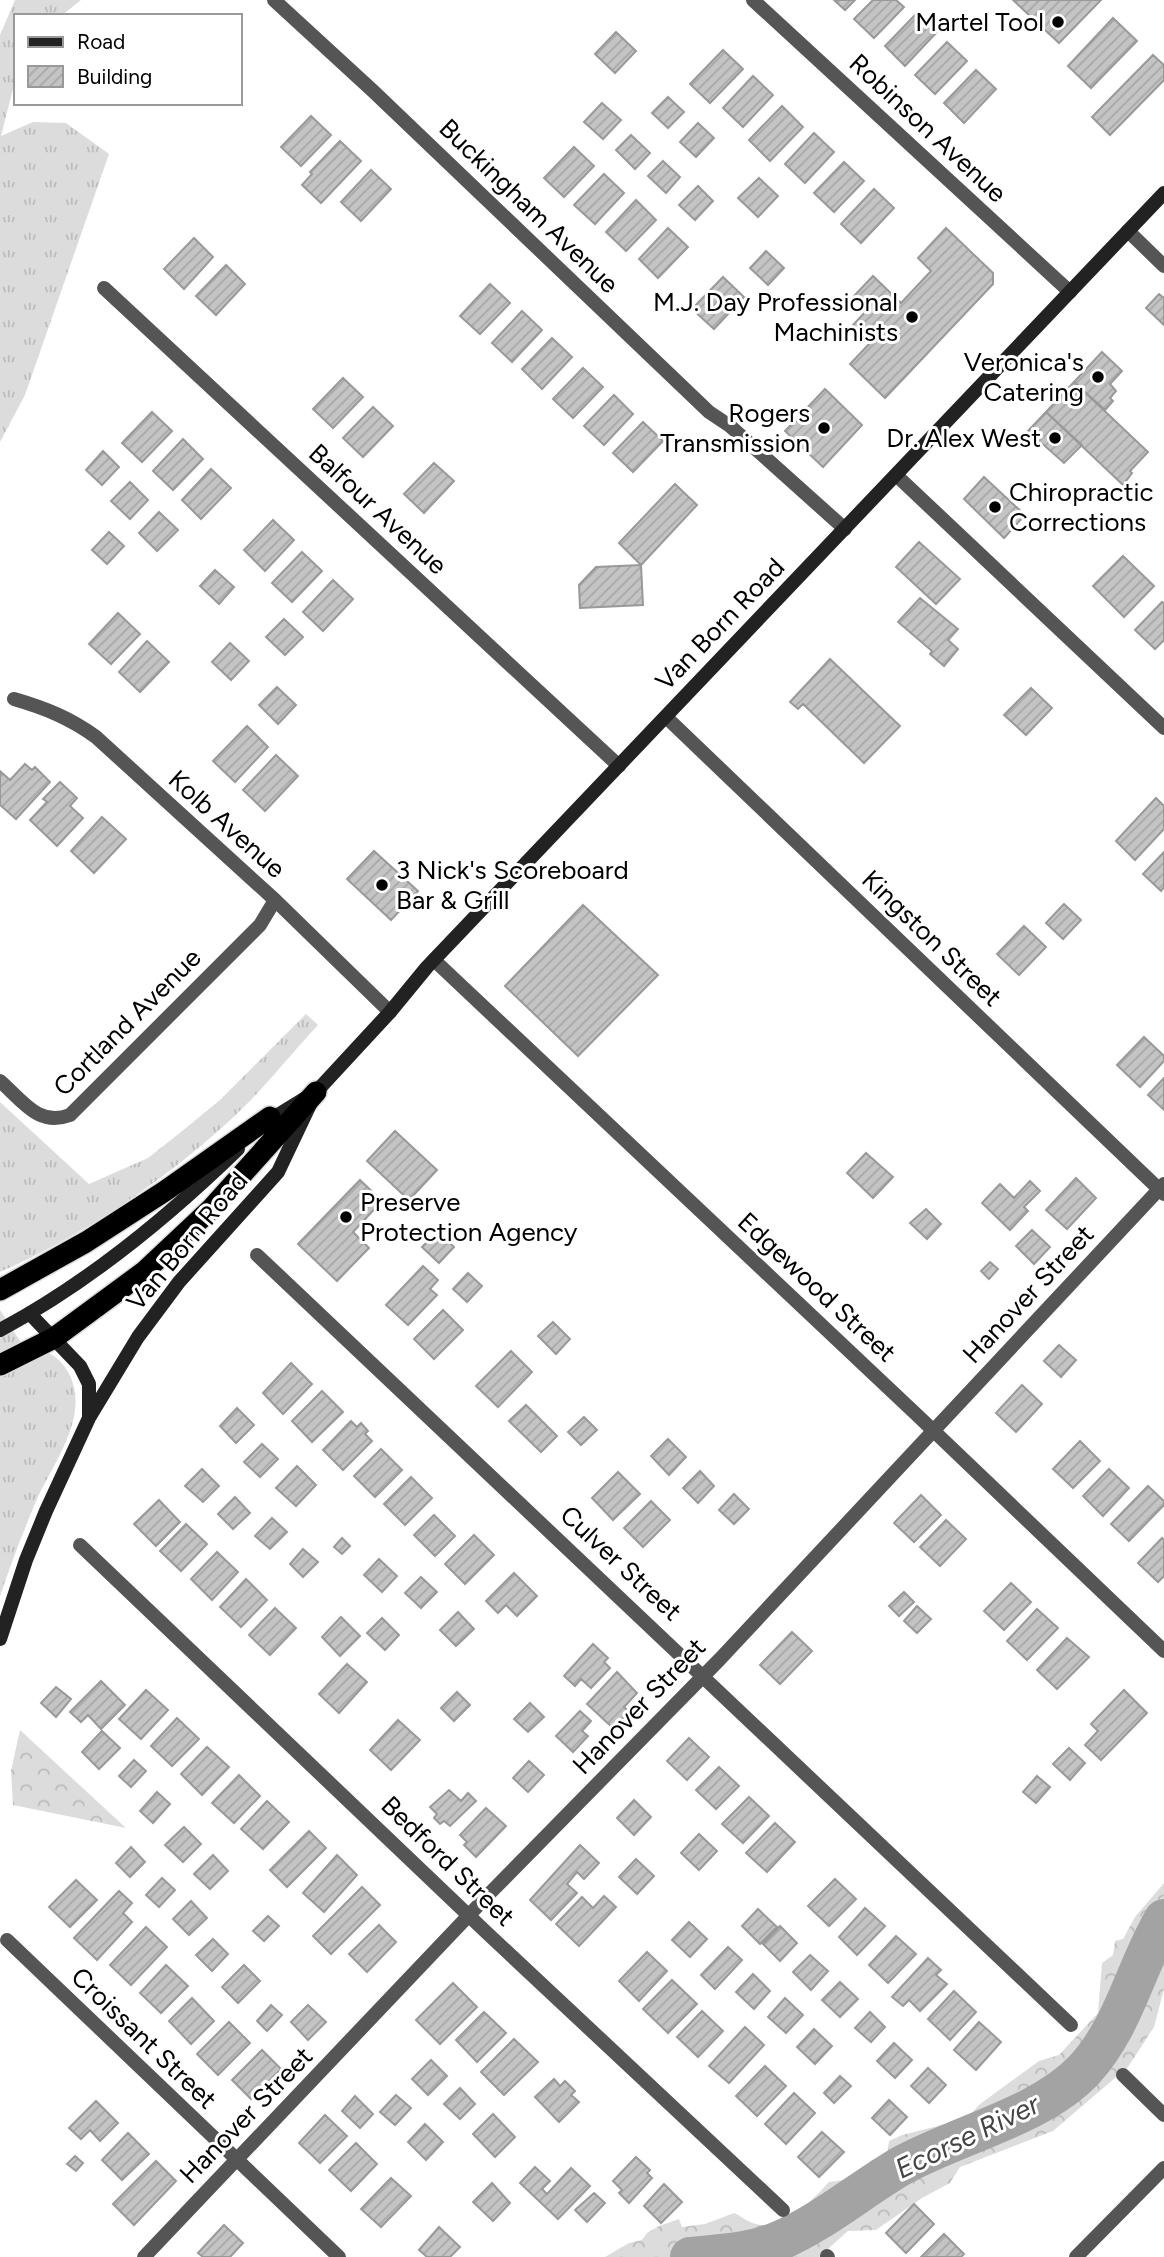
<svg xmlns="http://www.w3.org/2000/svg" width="1164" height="2257" font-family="Figtree,sans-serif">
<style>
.grass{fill:url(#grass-tufts)}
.forest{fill:url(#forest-crowns)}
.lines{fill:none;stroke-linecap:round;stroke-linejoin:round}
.river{stroke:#a3a3a3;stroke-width:40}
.building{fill:url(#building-hatch);stroke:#999;stroke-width:2}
.highway-casing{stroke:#dbdbdb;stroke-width:24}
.street{stroke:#555;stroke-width:14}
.secondary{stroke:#222;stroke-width:14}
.highway{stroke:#000;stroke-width:21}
.poi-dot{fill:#000;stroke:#fff;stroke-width:2.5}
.labels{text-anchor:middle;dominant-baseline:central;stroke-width:6;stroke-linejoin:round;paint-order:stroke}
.poi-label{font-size:26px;fill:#000;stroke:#fff;text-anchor:end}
.street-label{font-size:26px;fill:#000;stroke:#fff}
.water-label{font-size:28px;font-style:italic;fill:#444;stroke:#fff}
</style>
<defs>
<pattern id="grass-tufts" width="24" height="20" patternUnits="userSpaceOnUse" patternTransform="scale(1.75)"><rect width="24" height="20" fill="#dcdcdc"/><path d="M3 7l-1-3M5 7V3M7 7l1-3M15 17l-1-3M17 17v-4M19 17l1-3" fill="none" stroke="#bbb"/></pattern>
<pattern id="forest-crowns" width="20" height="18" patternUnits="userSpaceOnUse" patternTransform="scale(1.75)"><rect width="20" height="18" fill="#dcdcdc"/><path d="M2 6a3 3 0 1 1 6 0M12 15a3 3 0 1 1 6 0" fill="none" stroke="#bbb"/></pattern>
<pattern id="building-hatch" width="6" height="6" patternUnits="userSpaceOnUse" patternTransform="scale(1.75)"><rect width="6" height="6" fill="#c4c4c4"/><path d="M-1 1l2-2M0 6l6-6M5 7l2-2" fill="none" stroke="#a7a7a7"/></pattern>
</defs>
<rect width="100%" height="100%" fill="#fff"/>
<path class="grass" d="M15,0H81L61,16H16V77L1,136L33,122L66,123L109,154L25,395L0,442V35Z
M306,1014L318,1025C288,1057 260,1094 227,1123C162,1182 81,1237 0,1272V1102L89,1184L148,1158L181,1132L220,1100Z
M0,1310L31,1358L44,1351C55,1355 62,1362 68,1372C92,1414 53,1463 36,1501C23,1532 11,1564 0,1596Z"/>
<path class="forest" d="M20,1730L126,1828L13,1805L11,1771Z
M1164,1883V1989L1154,2027L1128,2067L1053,2131L960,2167L950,2183L922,2198L876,2230L848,2231L819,2257H605L629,2243L642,2240L647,2233L659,2226L679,2219L682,2227L705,2224L734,2213C742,2217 751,2224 760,2225C786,2227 813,2200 829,2182L852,2179L872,2160L887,2155L889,2141L902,2135L966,2119L980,2104L1039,2061L1059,2055L1098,2013L1102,1963L1113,1955L1115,1941L1123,1939L1135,1917Z"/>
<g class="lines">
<path class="river" d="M690,2257C719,2254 751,2253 779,2241C823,2222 860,2190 901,2166C957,2135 1041,2116 1084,2070C1124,2027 1135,1968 1164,1919"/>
</g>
<path class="building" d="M834,0H855L845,10Z
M873,0H896L904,7L874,38L854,19Z
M1013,0H1101L1059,43Z
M917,13L937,32L905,66L885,46Z
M1113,18L1137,41L1091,88L1068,66Z
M616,32L636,51L615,73L595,54Z
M947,42L967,61L935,94L915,75Z
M723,50L743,69L710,103L690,84Z
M1153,55L1164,65V80L1110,135L1092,117Z
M976,70L996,89L964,123L944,103Z
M753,76L773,95L743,127L723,108Z
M668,97L684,112L668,128L652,113Z
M602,103L621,120L603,139L584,122Z
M782,106L803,127L770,161L749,140Z
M311,116L331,135L301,166L281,147Z
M698,123L714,138L696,157L680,142Z
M814,133L834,152L805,183L785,164Z
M631,135L650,153L635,169L616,150Z
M340,141L361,161L321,203L302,185L312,174L310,172Z
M574,147L594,166L564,197L544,178Z
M663,161L680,177L666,193L648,176Z
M844,162L864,181L834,212L814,193Z
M371,170L391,189L361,221L341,202Z
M604,174L624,193L595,224L574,205Z
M759,178L778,196L758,217L738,198Z
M698,186L713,201L695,220L679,205Z
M874,189L894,208L861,243L841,224Z
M636,200L656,220L626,251L606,232Z
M668,228L688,247L658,278L639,259Z
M946,228L993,273V284L885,398L850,364L871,342L853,325L868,309L854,296L873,276L901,303L931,271L918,258Z
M194,238L213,257L184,289L164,269Z
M766,251L784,268L768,285L750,268Z
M226,265L245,284L216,315L196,296Z
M723,277L744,297L714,329L692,309Z
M490,284L510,303L480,334L460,316Z
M1159,294L1164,298V325L1146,308Z
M522,311L542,330L512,362L492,343Z
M552,338L572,357L542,389L522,369Z
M1102,352L1122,371L1110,384L1116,391L1110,398L1113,401L1105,410L1074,382Z
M583,368L603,387L573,418L553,399Z
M343,378L363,397L333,428L313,409Z
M1074,382L1148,452L1130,471L1132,473L1123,485L1046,412Z
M825,389L862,425L823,467L785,431Z
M614,395L633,414L604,445L584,426Z
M373,407L393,426L363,457L343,438Z
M152,412L172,431L142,462L122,443Z
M1046,412L1082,445L1064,463L1028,431Z
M643,422L663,441L633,472L613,453Z
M183,439L203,459L173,490L153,471Z
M103,451L119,467L102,485L86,470Z
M434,463L454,481L424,513L404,494Z
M211,469L231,488L201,519L182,500Z
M984,477L1025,515L1004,538L964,499Z
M130,482L148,500L130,519L111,501Z
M675,484L697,505L641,565L619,543Z
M159,512L178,530L157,551L139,533Z
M273,520L294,540L265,571L244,550Z
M109,532L124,546L107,564L92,550Z
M919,542L960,579L936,604L896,567Z
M302,552L322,571L292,602L272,583Z
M1123,556L1154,586L1124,617L1093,586Z
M641,565L643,605L580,608L579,585L596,567Z
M215,570L234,587L219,604L200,586Z
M333,580L353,599L323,631L303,612Z
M920,598L958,629L948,640L958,649L944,666L930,654L932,651L898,622Z
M1162,602L1164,603V640L1155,649L1135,630Z
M118,613L140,634L111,664L89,644Z
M284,619L303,637L285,655L266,637Z
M147,641L169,662L140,692L119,672Z
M230,643L249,661L231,680L212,662Z
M830,659L900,726L864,763L803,704L798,709L790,702Z
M277,687L296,705L278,724L259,705Z
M1031,688L1052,708L1026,735L1004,715Z
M247,726L268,747L235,782L213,761Z
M276,755L298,776L265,811L243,790Z
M25,764L32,770L35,767L50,782L16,819L0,805V771L10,780Z
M60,782L77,798L70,806L83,818L57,846L30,820L47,802L43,799Z
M1156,798L1164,806V829L1135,860L1116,841Z
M102,817L126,839L94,873L71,851Z
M374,851L418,891L391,920L347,879Z
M1164,852V887L1161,891L1143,874Z
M1064,904L1081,920L1063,939L1046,923Z
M583,905L658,975L578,1056L505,986Z
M1024,926L1046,947L1019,975L997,954Z
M1144,1037L1164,1056V1061L1140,1087L1117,1065Z
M1164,1078V1110L1148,1095Z
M395,1131L437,1170L409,1200L367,1161Z
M866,1153L893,1177L873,1198L847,1173Z
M1076,1178L1096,1198L1067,1229L1046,1210Z
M360,1180L382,1201L353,1232L369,1248L337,1281L298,1244Z
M1030,1181L1040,1191L1024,1207L1028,1211L1010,1230L982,1203L1000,1184L1014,1198Z
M926,1209L941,1224L927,1239L910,1223Z
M1032,1230L1050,1247L1034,1264L1016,1246Z
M438,1231L454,1247L439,1263L422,1247Z
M990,1262L998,1269L989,1279L981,1271Z
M423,1266L438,1280L430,1289L437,1295L408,1325L386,1305Z
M468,1273L482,1286L467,1302L453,1289Z
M443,1310L463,1330L434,1359L414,1339Z
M553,1322L570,1339L556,1354L538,1336Z
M1059,1345L1076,1360L1061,1377L1044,1361Z
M511,1351L532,1372L498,1407L476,1386Z
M291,1363L312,1384L283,1414L263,1393Z
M1022,1385L1042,1404L1016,1432L996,1413Z
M322,1391L343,1412L312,1442L292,1421Z
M526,1405L557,1436L541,1452L509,1421Z
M237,1408L254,1425L236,1443L220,1426Z
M584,1417L597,1430L581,1445L568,1432Z
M351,1421L357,1427L361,1423L368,1431L365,1434L372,1441L343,1470L323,1450Z
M668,1439L686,1457L669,1475L651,1456Z
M1080,1441L1100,1461L1073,1488L1053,1469Z
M262,1444L278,1459L260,1477L244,1462Z
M381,1449L402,1470L375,1497L354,1476Z
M297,1466L316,1485L296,1506L276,1488Z
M202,1469L219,1486L203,1502L185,1486Z
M1109,1469L1129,1488L1103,1516L1083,1496Z
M700,1471L714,1486L698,1503L683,1488Z
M618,1472L640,1494L613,1520L592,1498Z
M411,1477L432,1498L405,1525L384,1504Z
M1148,1486L1164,1501V1505L1129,1541L1111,1524Z
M734,1494L749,1509L734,1524L719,1510Z
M921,1495L941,1515L914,1542L894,1523Z
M235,1497L250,1513L233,1529L218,1514Z
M159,1500L180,1522L156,1546L134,1524Z
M651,1501L670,1520L643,1547L624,1528Z
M434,1515L455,1536L435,1556L414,1535Z
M272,1518L287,1532L270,1549L255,1536Z
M946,1520L966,1539L940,1566L920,1547Z
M186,1524L207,1544L181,1571L160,1551Z
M474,1535L494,1555L465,1584L445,1564Z
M342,1538L350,1546L342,1554L334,1547Z
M1162,1538L1164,1540V1576L1158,1582L1138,1563Z
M303,1549L318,1562L303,1577L290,1564Z
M217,1552L238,1572L212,1600L191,1579Z
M379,1559L397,1576L382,1592L364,1575Z
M514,1573L537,1596L517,1616L506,1605L498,1613L486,1601Z
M421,1577L437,1592L421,1608L405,1593Z
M246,1579L267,1600L241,1627L220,1607Z
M1011,1583L1031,1602L1004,1630L984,1611Z
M904,1592L914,1602L899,1616L889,1606Z
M917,1606L931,1619L917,1633L904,1621Z
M275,1608L296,1628L270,1655L249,1635Z
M1037,1609L1058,1628L1027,1660L1007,1641Z
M458,1612L474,1629L456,1646L440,1630Z
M341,1617L360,1636L340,1656L322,1637Z
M382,1618L399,1635L385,1650L367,1633Z
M792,1632L812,1651L780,1684L760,1665Z
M1067,1638L1089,1657L1057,1689L1037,1670Z
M593,1644L608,1658L604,1662L610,1668L591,1688L581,1679L575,1686L564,1676Z
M347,1664L367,1682L339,1713L319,1694Z
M617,1672L637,1693L624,1707L629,1712L613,1728L587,1704Z
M101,1681L125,1705L101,1729L88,1715L81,1722L70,1712Z
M56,1687L71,1699L56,1717L41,1703Z
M146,1690L168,1710L141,1739L119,1719Z
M1124,1690L1147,1713L1101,1760L1085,1745L1098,1731L1091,1724Z
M457,1692L470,1705L454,1721L441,1708Z
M530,1703L544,1717L528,1732L514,1719Z
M580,1711L591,1721L582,1731L588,1736L573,1752L556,1736Z
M177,1718L199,1739L172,1766L151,1746Z
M398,1720L420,1740L391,1770L370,1750Z
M102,1731L120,1748L99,1769L82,1752Z
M689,1738L709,1757L687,1780L667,1761Z
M207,1747L229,1767L202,1795L181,1774Z
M1069,1748L1085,1763L1070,1780L1053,1764Z
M134,1760L146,1771L131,1787L119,1776Z
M529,1761L544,1775L528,1792L513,1778Z
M719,1767L739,1786L716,1809L696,1790Z
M239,1775L260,1796L234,1823L212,1803Z
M1037,1776L1050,1787L1036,1803L1023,1792Z
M449,1790L461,1801L468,1793L476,1801L450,1826L444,1821L440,1824L434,1818L437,1814L430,1807Z
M157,1792L170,1804L153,1823L140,1811Z
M749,1797L769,1816L743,1843L722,1824Z
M634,1800L651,1817L634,1835L617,1818Z
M267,1801L289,1822L263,1849L241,1829Z
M486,1808L506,1826L476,1857L464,1845L467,1842L460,1835Z
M775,1823L795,1842L767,1872L746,1853Z
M184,1827L201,1844L183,1862L165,1845Z
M309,1831L326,1848L287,1887L270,1870Z
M699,1834L717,1851L699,1870L681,1853Z
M580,1845L599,1863L584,1879L577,1872L567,1884L577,1893L551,1920L530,1900Z
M131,1847L145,1862L130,1877L116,1863Z
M213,1855L228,1871L210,1889L194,1874Z
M337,1855L357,1875L324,1912L303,1893Z
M636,1859L654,1876L637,1894L619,1877Z
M162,1878L175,1890L159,1907L146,1895Z
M835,1879L856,1899L829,1926L808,1906Z
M76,1880L97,1900L70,1927L49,1907Z
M362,1887L380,1905L331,1954L313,1936Z
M119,1891L132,1903L123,1913L132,1922L97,1960L74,1938Z
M604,1896L616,1907L579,1946L556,1924L582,1897L593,1908Z
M191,1901L207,1918L189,1935L173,1919Z
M865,1908L885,1926L857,1955L839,1937Z
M758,1909L777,1927L760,1944L742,1926Z
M268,1916L279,1926L264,1941L253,1931Z
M689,1922L707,1939L690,1957L672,1940Z
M379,1925L396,1942L367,1972L349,1954Z
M780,1926L797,1943L780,1961L763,1944Z
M146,1927L167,1947L131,1985L110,1965Z
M896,1936L916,1954L888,1983L869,1965Z
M213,1939L228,1954L212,1971L196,1955Z
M728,1947L742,1960L715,1989L701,1975Z
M647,1952L667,1971L639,2001L619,1981Z
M810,1955L828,1971L811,1990L793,1972Z
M928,1958L941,1970L936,1975L947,1984L920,2011L909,2000L903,2006L892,1997Z
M166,1965L188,1986L161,2013L140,1993Z
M244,1965L260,1981L238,2003L222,1987Z
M753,1974L770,1991L754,2009L736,1992Z
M672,1980L697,2004L668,2033L643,2009Z
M840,1982L858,1999L840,2017L822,2000Z
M453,1983L477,2007L440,2044L416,2020Z
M954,1991L976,2012L950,2040L928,2019Z
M192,1998L214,2021L191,2044L169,2021Z
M785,1998L803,2015L786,2033L768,2017Z
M271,2005L282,2015L267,2031L257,2021Z
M308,2005L326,2022L308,2040L291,2022Z
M702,2011L723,2031L698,2057L677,2037Z
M484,2012L506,2033L477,2062L456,2040Z
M870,2012L885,2027L871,2042L855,2028Z
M229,2022L250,2043L218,2075L197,2054Z
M979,2022L1001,2042L976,2070L954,2050Z
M745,2027L764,2045L729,2083L709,2066Z
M814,2029L832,2046L815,2064L797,2047Z
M514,2039L538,2062L504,2095L481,2072Z
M894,2043L912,2060L895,2078L877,2061Z
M262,2050L281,2069L251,2099L232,2080Z
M431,2060L447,2076L428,2095L412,2079Z
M765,2066L786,2086L757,2116L736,2096Z
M928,2068L946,2085L929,2103L911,2086Z
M840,2076L851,2086L834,2103L824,2093Z
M554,2079L560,2086L565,2081L575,2091L571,2095L579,2102L559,2122L535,2097Z
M460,2088L475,2104L460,2119L444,2104Z
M794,2093L815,2113L786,2144L765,2124Z
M396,2095L411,2108L395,2125L380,2112Z
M355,2096L373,2114L360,2128L342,2111Z
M889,2100L907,2117L890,2135L872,2118Z
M96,2101L118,2123L100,2141L90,2130L81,2139L69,2128Z
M493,2114L515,2137L495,2157L473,2134Z
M325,2115L347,2136L320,2163L299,2143Z
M425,2124L443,2142L426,2160L408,2142Z
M822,2132L844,2152L819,2177L798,2157Z
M128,2133L149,2154L122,2180L102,2160Z
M356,2143L377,2164L351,2191L329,2170Z
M75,2156L83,2163L76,2171L67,2164Z
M636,2157L650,2170L647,2173L652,2178L629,2203L619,2193L622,2190L613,2181Z
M156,2161L176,2181L134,2225L113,2204Z
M535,2167L550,2181L542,2189L547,2194L571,2168L590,2186L558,2219L520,2183Z
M391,2178L411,2196L381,2227L361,2209Z
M492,2183L510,2203L493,2221L473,2202Z
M664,2184L682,2202L661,2223L644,2206Z
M594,2193L605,2203L587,2222L575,2210Z
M914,2204L934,2224L906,2253L886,2233Z
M224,2225L243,2243L230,2257H203L198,2253Z
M439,2227L460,2247L450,2257H427L419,2250Z
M944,2234L964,2254L961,2257H921Z"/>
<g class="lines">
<g class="highway-casing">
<path id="highway" d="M0,1290L86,1242L165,1191L270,1117
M0,1365L54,1338L145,1271L211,1209L316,1092"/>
</g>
<path class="street" d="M274,0L373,91L709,412L730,426L845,529
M753,0L1070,292
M1128,231L1164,266
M104,288L619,766
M896,475L1164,728
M14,699C45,708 70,718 96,737L275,900L390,1012
M666,717L1164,1194
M434,960L917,1415L1164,1651
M0,1081C23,1101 38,1127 70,1115L260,925L275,900
M257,1255L1071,2025
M80,1545L486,1932L783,2210
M7,1940L339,2257
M1123,2075L1164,2115
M827,2256L828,2257
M144,2257L491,1892L720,1659L1164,1184
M1076,2257L1164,2168"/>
<path class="secondary" d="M265,1123L304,1099
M30,1314L80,1366L89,1384V1417
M0,1330C88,1283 167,1218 238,1149
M0,1639L26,1560L46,1511L89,1418L138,1337L179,1282L278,1172L316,1092L390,1012L427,967L1164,193"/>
<use href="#highway" class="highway"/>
</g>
<g class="poi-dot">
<circle cx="1058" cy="22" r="7"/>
<circle cx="912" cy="317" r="7"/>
<circle cx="1098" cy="377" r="7"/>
<circle cx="824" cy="428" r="7"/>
<circle cx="1055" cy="438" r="7"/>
<circle cx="995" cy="507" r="7"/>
<circle cx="382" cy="885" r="7"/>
<circle cx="346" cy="1217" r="7"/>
</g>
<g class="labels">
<g class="poi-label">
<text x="1044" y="22">Martel Tool</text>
<text x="898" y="302">M.J. Day Professional<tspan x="898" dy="30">Machinists</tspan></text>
<text x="1084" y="362">Veronica's<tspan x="1084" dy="30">Catering</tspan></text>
<text x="810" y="413">Rogers<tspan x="810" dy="30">Transmission</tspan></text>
<text x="1041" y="438">Dr. Alex West</text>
<text x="1009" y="492" text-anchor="start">Chiropractic<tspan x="1009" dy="30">Corrections</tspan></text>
<text x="396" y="870" text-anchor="start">3 Nick's Scoreboard<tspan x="396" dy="30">Bar &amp; Grill</tspan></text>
<text x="360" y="1202" text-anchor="start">Preserve<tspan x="360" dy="30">Protection Agency</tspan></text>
</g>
<g class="street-label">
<text transform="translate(928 128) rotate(43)">Robinson Avenue</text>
<text transform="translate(529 206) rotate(44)">Buckingham Avenue</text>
<text transform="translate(378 509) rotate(43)">Balfour Avenue</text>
<text transform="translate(720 624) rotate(-46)">Van Born Road</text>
<text transform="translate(227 824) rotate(42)">Kolb Avenue</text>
<text transform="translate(932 938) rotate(44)">Kingston Street</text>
<text transform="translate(127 1022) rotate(-45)">Cortland Avenue</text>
<text transform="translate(187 1241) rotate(-50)">Van Born Road</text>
<text transform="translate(817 1287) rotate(43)">Edgewood Street</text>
<text transform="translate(1028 1294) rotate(-47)">Hanover Street</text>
<text transform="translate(621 1563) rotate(43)">Culver Street</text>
<text transform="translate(639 1706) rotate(-46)">Hanover Street</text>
<text transform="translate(448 1861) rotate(44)">Bedford Street</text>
<text transform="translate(144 2038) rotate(44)">Croissant Street</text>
<text transform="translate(246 2115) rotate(-46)">Hanover Street</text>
</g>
<g class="water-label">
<text transform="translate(967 2136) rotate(-26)">Ecorse River</text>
</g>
</g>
<rect x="14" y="14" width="228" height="91" fill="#ffffff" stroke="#999999" stroke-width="2"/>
<rect x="28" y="37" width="35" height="10" fill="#222222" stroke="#999999" stroke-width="2"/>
<text x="77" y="49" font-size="21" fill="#000000">Road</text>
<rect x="28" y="66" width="35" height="21" fill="url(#building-hatch)" stroke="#999999" stroke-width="2"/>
<text x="77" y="84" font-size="21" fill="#000000">Building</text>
</svg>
